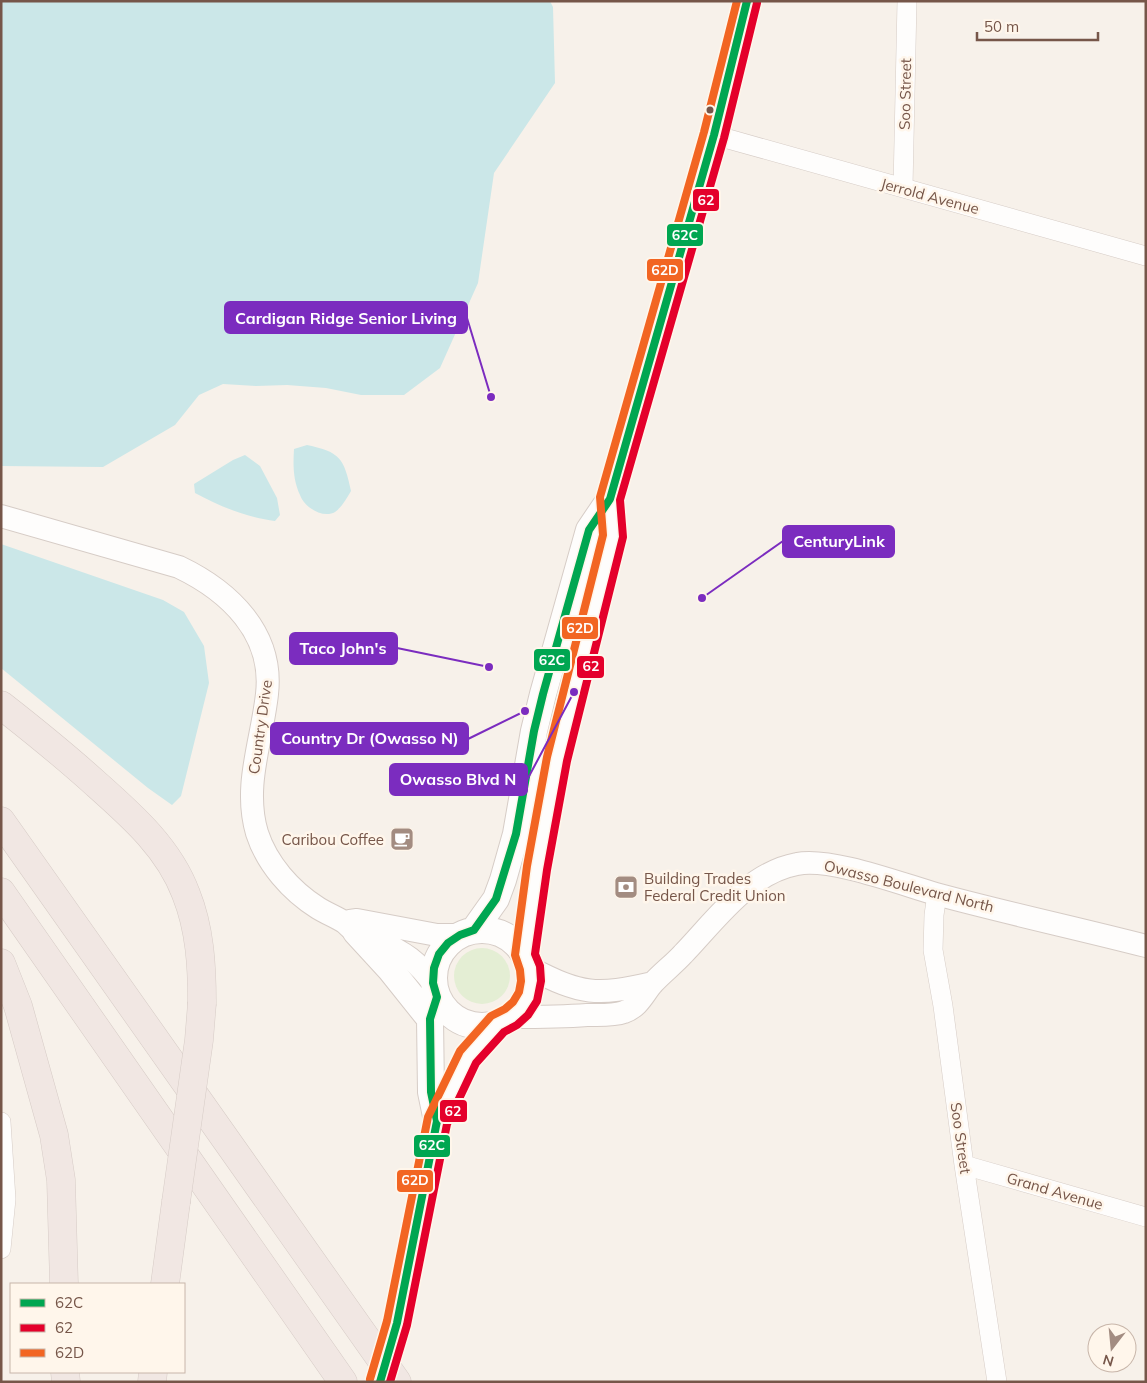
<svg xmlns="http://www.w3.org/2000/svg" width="1147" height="1383" font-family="Mulish,sans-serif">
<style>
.green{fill:#e4eed4}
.water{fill:#cbe7e8}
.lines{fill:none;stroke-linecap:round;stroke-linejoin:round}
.minor-casing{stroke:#d6ccc6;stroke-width:20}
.tertiary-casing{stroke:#d6ccc6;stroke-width:24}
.secondary-casing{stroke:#d6ccc6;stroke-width:28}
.motorway-casing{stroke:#d6cbc6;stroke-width:29}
.minor{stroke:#fefdfc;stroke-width:19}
.tertiary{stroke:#fefdfc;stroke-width:22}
.secondary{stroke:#fefdfc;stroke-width:26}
.motorway{stroke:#f1e7e3;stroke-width:28}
.secondary-bridge-casing{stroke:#d6ccc6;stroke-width:28;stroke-linecap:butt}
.motorway-bridge-casing{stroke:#d6cbc6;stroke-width:29;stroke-linecap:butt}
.secondary-bridge{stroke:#fefdfc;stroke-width:26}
.motorway-bridge{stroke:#f1e7e3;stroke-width:28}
.bus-1-casing{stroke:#fff6eb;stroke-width:11}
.bus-2-casing{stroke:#fff6eb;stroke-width:11}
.bus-3-casing{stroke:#fff6eb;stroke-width:11}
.bus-1{stroke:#00a651;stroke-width:8}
.bus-2{stroke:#e4002b;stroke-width:8}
.bus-3{stroke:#f26522;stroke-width:8}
.bus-dot{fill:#765649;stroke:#fff6eb;stroke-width:2}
.labels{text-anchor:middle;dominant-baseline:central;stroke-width:5;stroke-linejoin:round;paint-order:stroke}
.street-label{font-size:15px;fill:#765649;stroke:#fff6eb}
.poi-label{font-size:15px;fill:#765649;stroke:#fff6eb;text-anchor:end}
.leader{fill:none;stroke:#7b2cbf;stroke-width:2}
.callout-dot{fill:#7b2cbf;stroke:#fff6eb;stroke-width:2}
.callout{fill:#7b2cbf;stroke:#7b2cbf;stroke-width:2}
.callout-label{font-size:16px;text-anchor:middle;font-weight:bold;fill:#fff}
.line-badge{stroke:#fff6eb;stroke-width:2}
.badge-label{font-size:14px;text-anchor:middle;font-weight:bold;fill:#fff}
</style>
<rect width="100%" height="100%" fill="#f7f1ea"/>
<path class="green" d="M454 976a28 28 0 1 1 56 0a28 28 0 1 1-56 0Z"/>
<path class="water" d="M1,1H550L553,7L555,83L494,173L478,283L440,368L404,395H361L326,388L287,385L256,386L223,384L199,395L175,425L103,467L1,466Z
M307,445C340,452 344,458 351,491C347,498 342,507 335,512C323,519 304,507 300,495C293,480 293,465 294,449Z
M245,455L260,466L277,498L280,515L275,521C248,518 219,506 195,493L194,484L233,460Z
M1,544L163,600L184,612L204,646L209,683L181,796L172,805L148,788L1,668Z"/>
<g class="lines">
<g class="minor-casing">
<path id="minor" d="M714,135L1146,256
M903,187L907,1
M937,894L934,915L933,950L943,1006L964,1165L997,1382
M1,1122L6,1199L1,1249
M964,1165L1146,1217"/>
</g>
<g class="tertiary-casing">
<path id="tertiary" d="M1,516L179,567C229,591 274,633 267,694C262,741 243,786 257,833C267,864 291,891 318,908C326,913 336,917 344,922C348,925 352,930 356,932C363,937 372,939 380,942C404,952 418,962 433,983
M350,921L357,920L437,935H460
M530,968C582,995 596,996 653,983
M511,1017C536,1017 561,1017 587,1015C599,1015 613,1016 624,1012C639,1007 644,993 653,983C662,973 674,964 683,954C715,921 748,873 797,864C830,857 901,884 936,894C1006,913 1076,928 1146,946"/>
</g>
<g class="secondary-casing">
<path id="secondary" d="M434 978a48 48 0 1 1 96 0a48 48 0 1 1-96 0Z
M474,930L496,899L503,880L516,834L534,731L543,694L589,530L610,499L714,135L747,1
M356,932L390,969L430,1019
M525,955L537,868L557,759L613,536L610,499
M437,1121L431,1092L430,1019L437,997
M397,1323L437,1121L468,1057L498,1024"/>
</g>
<g class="motorway-casing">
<path id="motorway" d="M1,705C33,730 65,756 95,783C131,815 169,848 186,894C200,929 202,966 202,1003
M1,821L397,1382
M1,892L343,1382
M1,963L18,1006L54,1135L61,1180L64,1284
M165,1284L176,1202
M65,1372L66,1382
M152,1382L153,1372"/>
</g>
<use href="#minor" class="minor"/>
<use href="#tertiary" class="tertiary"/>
<use href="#secondary" class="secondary"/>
<use href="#motorway" class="motorway"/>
<g class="secondary-bridge-casing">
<path id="secondary-bridge" d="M381,1378L397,1323"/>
</g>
<g class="motorway-bridge-casing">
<path id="motorway-bridge" d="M176,1202L199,1040L202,1003"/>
</g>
<use href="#secondary-bridge" class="secondary-bridge"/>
<use href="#motorway-bridge" class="motorway-bridge"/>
<g class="bus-1-casing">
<path id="bus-1" d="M380,1382L397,1323L437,1121L431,1092L430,1019L437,997L433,983L434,968L439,954L448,943L460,935L474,930L496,899L516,834L534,731L543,694L589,530L610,499L714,135L747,1"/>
</g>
<g class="bus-2-casing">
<path id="bus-2" d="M390,1382L407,1325L447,1124L476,1063L504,1032L517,1025L528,1015L537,1001L541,981L540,966L535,954L547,870L567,761L623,537L620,500L724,138L757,3"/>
</g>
<g class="bus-3-casing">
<path id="bus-3" d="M370,1379L387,1321L428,1117L460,1051L491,1016L505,1009L513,1002L519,992L521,981L520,970L515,955L527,866L547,757L603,535L600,497L704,132L737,1"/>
</g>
<use href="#bus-1" class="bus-1"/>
<use href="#bus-2" class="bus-2"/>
<use href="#bus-3" class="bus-3"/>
</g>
<defs>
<g id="cafe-square" transform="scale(1.25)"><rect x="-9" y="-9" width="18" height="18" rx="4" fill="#a38c81" stroke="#fff6eb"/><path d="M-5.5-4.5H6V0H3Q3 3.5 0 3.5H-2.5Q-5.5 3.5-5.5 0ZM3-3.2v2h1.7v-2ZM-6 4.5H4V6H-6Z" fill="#fff"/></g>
<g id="bank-square" transform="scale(1.25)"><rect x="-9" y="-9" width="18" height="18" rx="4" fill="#a38c81" stroke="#fff6eb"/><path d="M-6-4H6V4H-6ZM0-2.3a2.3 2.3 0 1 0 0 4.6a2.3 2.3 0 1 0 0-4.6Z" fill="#fff"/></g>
</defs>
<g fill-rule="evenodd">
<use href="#cafe-square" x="402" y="839"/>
<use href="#bank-square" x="626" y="887"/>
</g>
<circle class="bus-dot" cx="710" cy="110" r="4.5"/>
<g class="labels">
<g class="street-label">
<text transform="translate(905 94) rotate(-89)">Soo Street</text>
<text transform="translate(930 196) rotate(15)">Jerrold Avenue</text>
<text transform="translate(260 727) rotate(-82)">Country Drive</text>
<text transform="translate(909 886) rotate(14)">Owasso Boulevard North</text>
<text transform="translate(961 1138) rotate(82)">Soo Street</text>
<text transform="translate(1055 1191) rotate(16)">Grand Avenue</text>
</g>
<g class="poi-label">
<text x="384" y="839">Caribou Coffee</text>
<text x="644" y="878" text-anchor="start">Building Trades<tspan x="644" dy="17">Federal Credit Union</tspan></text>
</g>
</g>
<path class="leader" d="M491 397L467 318M702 598L783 541M489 667L397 648M525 711L468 739M574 692L527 780"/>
<g class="callout-dot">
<circle cx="491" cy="397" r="5"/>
<circle cx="702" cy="598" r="5"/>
<circle cx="489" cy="667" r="5"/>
<circle cx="525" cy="711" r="5"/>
<circle cx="574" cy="692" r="5"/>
</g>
<g class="callout">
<rect x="225" y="302" width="242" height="31" rx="5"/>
<rect x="783" y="526" width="111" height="31" rx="5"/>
<rect x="290" y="633" width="107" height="31" rx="5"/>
<rect x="271" y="723" width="197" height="31" rx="5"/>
<rect x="390" y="764" width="137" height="31" rx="5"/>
</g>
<g class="callout-label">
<text x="346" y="324">Cardigan Ridge Senior Living</text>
<text x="839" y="547">CenturyLink</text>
<text x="343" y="654">Taco John's</text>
<text x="370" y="744">Country Dr (Owasso N)</text>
<text x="458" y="785">Owasso Blvd N</text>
</g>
<g class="line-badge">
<rect x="692" y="188" width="28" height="24" rx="5" fill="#e4002b"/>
<rect x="666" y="223" width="38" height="24" rx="5" fill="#00a651"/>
<rect x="646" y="258" width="38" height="24" rx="5" fill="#f26522"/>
<rect x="561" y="616" width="38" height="24" rx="5" fill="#f26522"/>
<rect x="533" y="648" width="38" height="24" rx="5" fill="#00a651"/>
<rect x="576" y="655" width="29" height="24" rx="5" fill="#e4002b"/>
<rect x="439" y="1099" width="29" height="24" rx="5" fill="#e4002b"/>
<rect x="413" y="1134" width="38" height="24" rx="5" fill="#00a651"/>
<rect x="396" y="1169" width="38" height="24" rx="5" fill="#f26522"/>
</g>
<g class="badge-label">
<text x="706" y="205">62</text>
<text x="685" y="240">62C</text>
<text x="665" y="275">62D</text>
<text x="580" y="633">62D</text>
<text x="552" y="665">62C</text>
<text x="591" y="671">62</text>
<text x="453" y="1116">62</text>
<text x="432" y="1150">62C</text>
<text x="415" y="1185">62D</text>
</g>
<rect width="1147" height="1383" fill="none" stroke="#765649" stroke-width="5"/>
<rect x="10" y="1283" width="175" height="90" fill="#fff6eb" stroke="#c8b6aa"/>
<rect x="20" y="1299" width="25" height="8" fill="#00a651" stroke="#c8b6aa"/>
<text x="55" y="1308" font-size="15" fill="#765649">62C</text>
<rect x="20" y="1324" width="25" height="8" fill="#e4002b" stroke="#c8b6aa"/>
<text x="55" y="1333" font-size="15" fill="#765649">62</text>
<rect x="20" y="1349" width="25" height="8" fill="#f26522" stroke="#c8b6aa"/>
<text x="55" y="1358" font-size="15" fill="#765649">62D</text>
<g transform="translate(1112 1348) rotate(196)"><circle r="24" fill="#fff6eb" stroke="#c8b6aa"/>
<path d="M0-4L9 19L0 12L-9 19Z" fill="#a38c81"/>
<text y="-8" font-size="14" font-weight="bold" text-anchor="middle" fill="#765649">N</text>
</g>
<path d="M977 32v8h121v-8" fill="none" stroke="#765649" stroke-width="2.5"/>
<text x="984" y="32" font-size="15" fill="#765649" stroke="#fff6eb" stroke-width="4" paint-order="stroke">50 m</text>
</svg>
